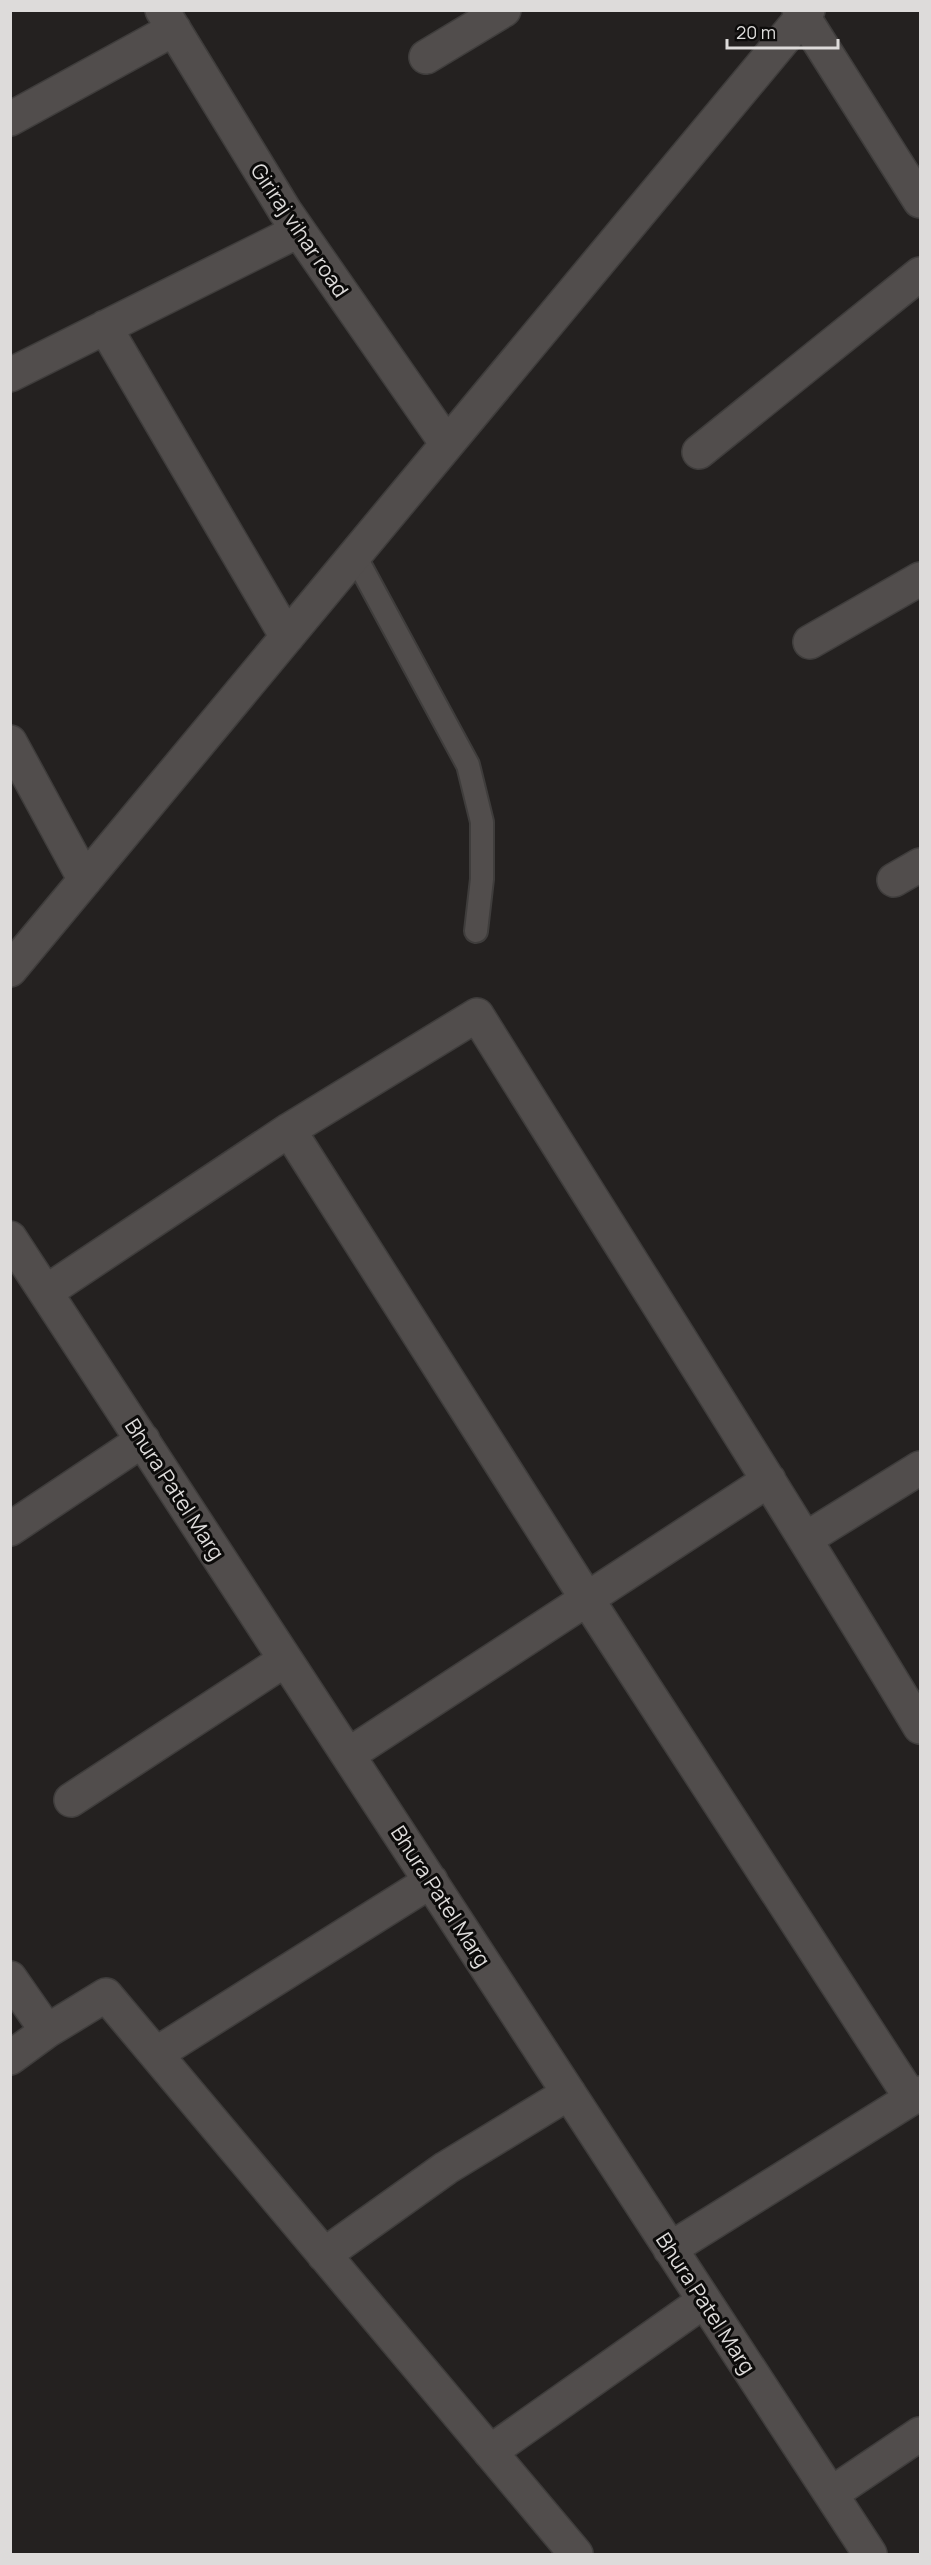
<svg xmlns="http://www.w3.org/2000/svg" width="931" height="2565" font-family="Manrope,sans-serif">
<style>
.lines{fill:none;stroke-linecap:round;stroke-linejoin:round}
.lane-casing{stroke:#3f3d3c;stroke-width:26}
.street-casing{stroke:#3f3d3c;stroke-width:36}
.lane{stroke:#514d4c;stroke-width:22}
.street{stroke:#514d4c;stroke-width:33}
.labels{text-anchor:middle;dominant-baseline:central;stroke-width:6;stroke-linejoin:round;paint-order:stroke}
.street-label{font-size:21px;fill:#dddbda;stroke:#0c0b0a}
</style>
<rect width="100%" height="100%" fill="#242120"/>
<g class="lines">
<g class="lane-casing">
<path id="lane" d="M355,556L468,765L482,822V879L476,931"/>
</g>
<g class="street-casing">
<path id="street" d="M162,10L285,211L447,444
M799,10L920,201
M426,57L504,10
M10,119L174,29
M105,327L287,637
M10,375L298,231
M699,452L920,274
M810,642L920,579
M10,742L85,880
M894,880L920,865
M10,970L808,10
M289,1130L587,1599L911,2098
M10,1238L870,2554
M46,1292L289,1130L477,1015C625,1253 776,1488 920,1727
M10,1529L143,1440
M807,1538L920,1468
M348,1755L769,1480
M71,1800L285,1660
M10,1978L47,2031
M156,2054L431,1881
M10,2058L47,2031L106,1995L576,2554
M670,2249L920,2093
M324,2255L446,2168L569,2093
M490,2452L704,2301
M831,2494L920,2434"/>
</g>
<use href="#lane" class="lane"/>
<use href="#street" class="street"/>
</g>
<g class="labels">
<g class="street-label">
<text transform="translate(300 230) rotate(56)">Giriraj vihar road</text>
<text transform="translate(175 1489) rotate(57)">Bhura Patel Marg</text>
<text transform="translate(441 1896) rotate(57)">Bhura Patel Marg</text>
<text transform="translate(706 2303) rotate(57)">Bhura Patel Marg</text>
</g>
</g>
<rect width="931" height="2565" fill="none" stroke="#dddbda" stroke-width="24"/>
<path d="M727 39v9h111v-9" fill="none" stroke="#dddbda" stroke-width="3"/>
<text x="736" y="39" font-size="18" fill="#dddbda" stroke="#0c0b0a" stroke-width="4.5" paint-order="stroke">20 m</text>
</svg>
